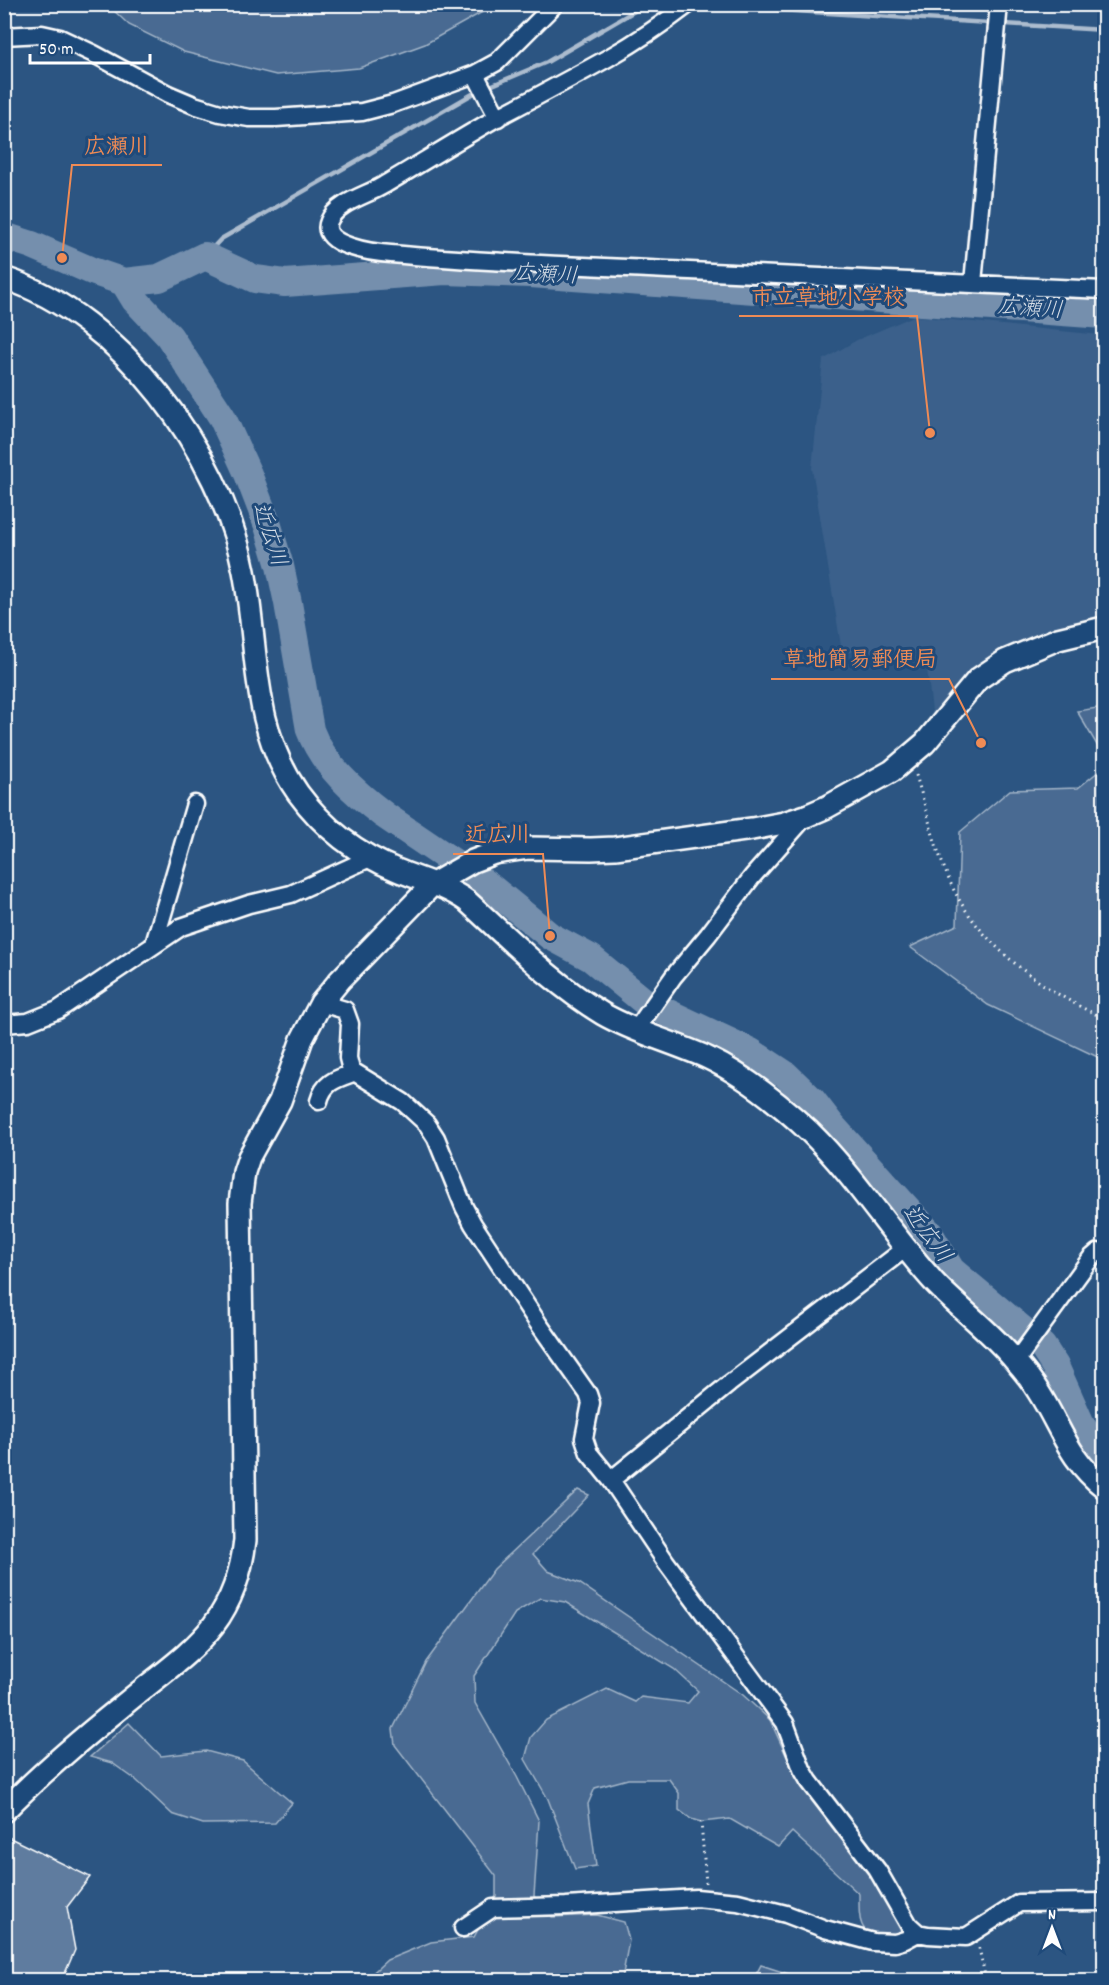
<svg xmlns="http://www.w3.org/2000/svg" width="1109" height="1985" font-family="Dekko,'Klee One',sans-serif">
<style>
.built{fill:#3b618b}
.green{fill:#486b92;stroke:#a4b5c8;stroke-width:1.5}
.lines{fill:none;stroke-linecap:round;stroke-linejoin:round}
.stream{stroke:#acbcce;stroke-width:4.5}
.river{stroke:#748fad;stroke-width:28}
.building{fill:#5e7c9f;stroke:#fff;stroke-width:1.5}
.minor-casing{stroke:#fff;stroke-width:21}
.tertiary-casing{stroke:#fff;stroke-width:26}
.path{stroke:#fff;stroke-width:3;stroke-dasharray:1.5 4.5;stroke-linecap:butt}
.minor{stroke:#1f4a7a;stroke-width:16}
.tertiary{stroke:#1f4a7a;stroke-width:21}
.labels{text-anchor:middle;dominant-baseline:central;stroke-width:6;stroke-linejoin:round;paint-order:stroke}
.water-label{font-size:22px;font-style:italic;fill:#d5dde6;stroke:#1f4a7a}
.leader{fill:none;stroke:#ef8b55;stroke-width:2}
.callout-dot{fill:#ef8b55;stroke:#1f4a7a;stroke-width:2}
.callout-label{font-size:22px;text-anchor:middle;font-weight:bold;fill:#ef8b55;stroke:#1f4a7a;stroke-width:6;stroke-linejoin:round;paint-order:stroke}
</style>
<rect width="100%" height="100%" fill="#2c5582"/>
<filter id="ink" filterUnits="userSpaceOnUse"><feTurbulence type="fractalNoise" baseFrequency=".0167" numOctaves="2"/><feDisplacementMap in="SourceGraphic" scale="12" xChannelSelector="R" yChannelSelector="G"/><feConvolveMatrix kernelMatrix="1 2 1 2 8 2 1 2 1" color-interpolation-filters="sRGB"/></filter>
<g filter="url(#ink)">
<path class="built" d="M914,316L1100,335L1104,358V617L1020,641L990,657L970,674L933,719L925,651L842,652L812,468L823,360L857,340Z"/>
<path class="green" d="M108,5H495L425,44L359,68L276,75L184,52L129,25Z
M1104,707V757L1077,711Z
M1104,767V1060L988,1005L910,947L957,925L960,832L1010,790L1078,788Z
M578,1490L589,1495L533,1554L548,1571L579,1583L743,1695L770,1720L792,1768L842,1828L907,1934L882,1948C859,1926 859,1926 859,1894L792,1832L778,1847L730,1819L701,1822L691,1819L679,1810V1793L669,1779H628L595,1788L588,1804L596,1866L575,1869L548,1799L525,1759L531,1737L546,1720L607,1689L635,1702L641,1697L688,1703L698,1691L674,1669L565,1602L540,1598L515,1613L474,1676L475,1703L517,1777L539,1821L534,1896L552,1917L597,1915L624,1922L629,1940L622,1980H365L387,1960L431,1942L474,1937L496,1896V1876L395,1745L393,1729L426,1662L494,1569Z
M129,1723L161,1756L206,1751L243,1761L292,1803L275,1823L203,1824L172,1814L136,1780L112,1763L90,1757Z
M761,1965L807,1980H753Z"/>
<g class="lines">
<path class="stream" d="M691,7L745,8L1104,30
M205,256L221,239L476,92L547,62L643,6L676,7"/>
<path class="river" d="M4,236L32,245L92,271L124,282L159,278L205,256L255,279L285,283L445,271L531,274L1104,315
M124,282L135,300L169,336L222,417L248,474L268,526L280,566L288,603L310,730C323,765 355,793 384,815L489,886L550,936L591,958L645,1002L751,1052L786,1075L812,1100L832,1126L929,1233L951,1270L1042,1346L1055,1366L1080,1422L1096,1451L1104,1463"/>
</g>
<path class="building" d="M4,1835L90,1877L67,1907L75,1950L62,1980H4Z"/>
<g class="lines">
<g class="minor-casing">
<path id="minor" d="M689,4C663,24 636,42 608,58C572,78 536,97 500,116C461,138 423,162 384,185C368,195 337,202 329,221C318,246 376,253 391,254C490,263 590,266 690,271C828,277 966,283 1104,290
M4,36L42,34L60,38L94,54L168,94L194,105L220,113L249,118H276L362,112L393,104L475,74L497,62L555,4
M475,74L498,118
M973,283L999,4
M154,944L195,804
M321,1003L345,1010L350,1024L348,1058L351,1070L403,1102L427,1124L436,1138L464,1207L473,1224L538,1323L588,1394L591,1403L584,1438L589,1453L611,1480L666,1562L785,1723L802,1769L809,1781L878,1871L909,1925L918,1933L928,1935L966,1937L1019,1903L1104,1902
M4,1024L28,1022L58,1010L181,927L249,904L291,894L370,858
M636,1030L673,977L708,935L752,877L806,816
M319,1101C324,1082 336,1079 353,1073
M1016,1361L1091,1258L1098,1252L1104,1254
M611,1480L729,1384L906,1248
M463,1928L493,1908L566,1906L696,1898L738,1902L786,1914L825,1929L873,1942L895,1943L905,1940L918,1933"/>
</g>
<g class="tertiary-casing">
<path id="tertiary" d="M4,278C121,316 221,453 244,571C259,648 250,725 298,793C323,827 357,854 397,870C421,880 446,886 467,901C510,940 553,984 603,1014C636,1033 673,1042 708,1058C746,1076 780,1104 810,1132C857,1178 891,1235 935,1283C961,1310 992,1332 1016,1362C1024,1371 1032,1381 1038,1391C1061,1427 1068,1459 1104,1487
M4,1811C41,1773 80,1740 121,1707C184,1654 235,1631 245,1540L240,1203L244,1172L249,1157L280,1101L302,1039L321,1003L340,980L433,884L473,861L494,853L528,848L591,849L615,848L752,829L784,823L806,816L827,807L892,771L925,743L978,679L1005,661L1058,639L1104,628"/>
</g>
<path class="path" d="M916,775C927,812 935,849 951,884C979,945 1045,992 1104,1018
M701,1822L706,1883
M979,1948L986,1980"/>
<use href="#minor" class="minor"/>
<use href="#tertiary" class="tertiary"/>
</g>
</g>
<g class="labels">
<g class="water-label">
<text transform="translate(545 276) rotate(3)">広瀬川</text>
<text transform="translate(1030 310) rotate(4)">広瀬川</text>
<text transform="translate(268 535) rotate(72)">近広川</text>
<text transform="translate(926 1235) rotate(53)">近広川</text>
</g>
</g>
<path class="leader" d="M62 258L72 165H162M930 433L917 316H739M981 743L949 679H771M550 936L543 854H453"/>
<g class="callout-dot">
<circle cx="62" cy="258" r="6"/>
<circle cx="930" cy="433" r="6"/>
<circle cx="981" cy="743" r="6"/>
<circle cx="550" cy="936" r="6"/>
</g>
<g class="callout-label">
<text x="117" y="153">広瀬川</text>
<text x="828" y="304">市立草地小学校</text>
<text x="860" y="666">草地簡易郵便局</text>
<text x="498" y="841">近広川</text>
</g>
<rect width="1109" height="1985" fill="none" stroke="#1f4a7a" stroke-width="24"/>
<rect x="12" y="12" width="1085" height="1961" fill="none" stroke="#fff" stroke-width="2" filter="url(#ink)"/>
<g transform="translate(1052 1928)" stroke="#1f4a7a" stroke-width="4.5" paint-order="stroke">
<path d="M0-4.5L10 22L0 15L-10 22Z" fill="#ffffff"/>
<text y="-9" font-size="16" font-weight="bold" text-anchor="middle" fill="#ffffff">N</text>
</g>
<path d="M30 54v9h120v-9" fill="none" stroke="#ffffff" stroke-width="3"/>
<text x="39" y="54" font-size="18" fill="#ffffff" stroke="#1f4a7a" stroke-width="4.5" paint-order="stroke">50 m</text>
</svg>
